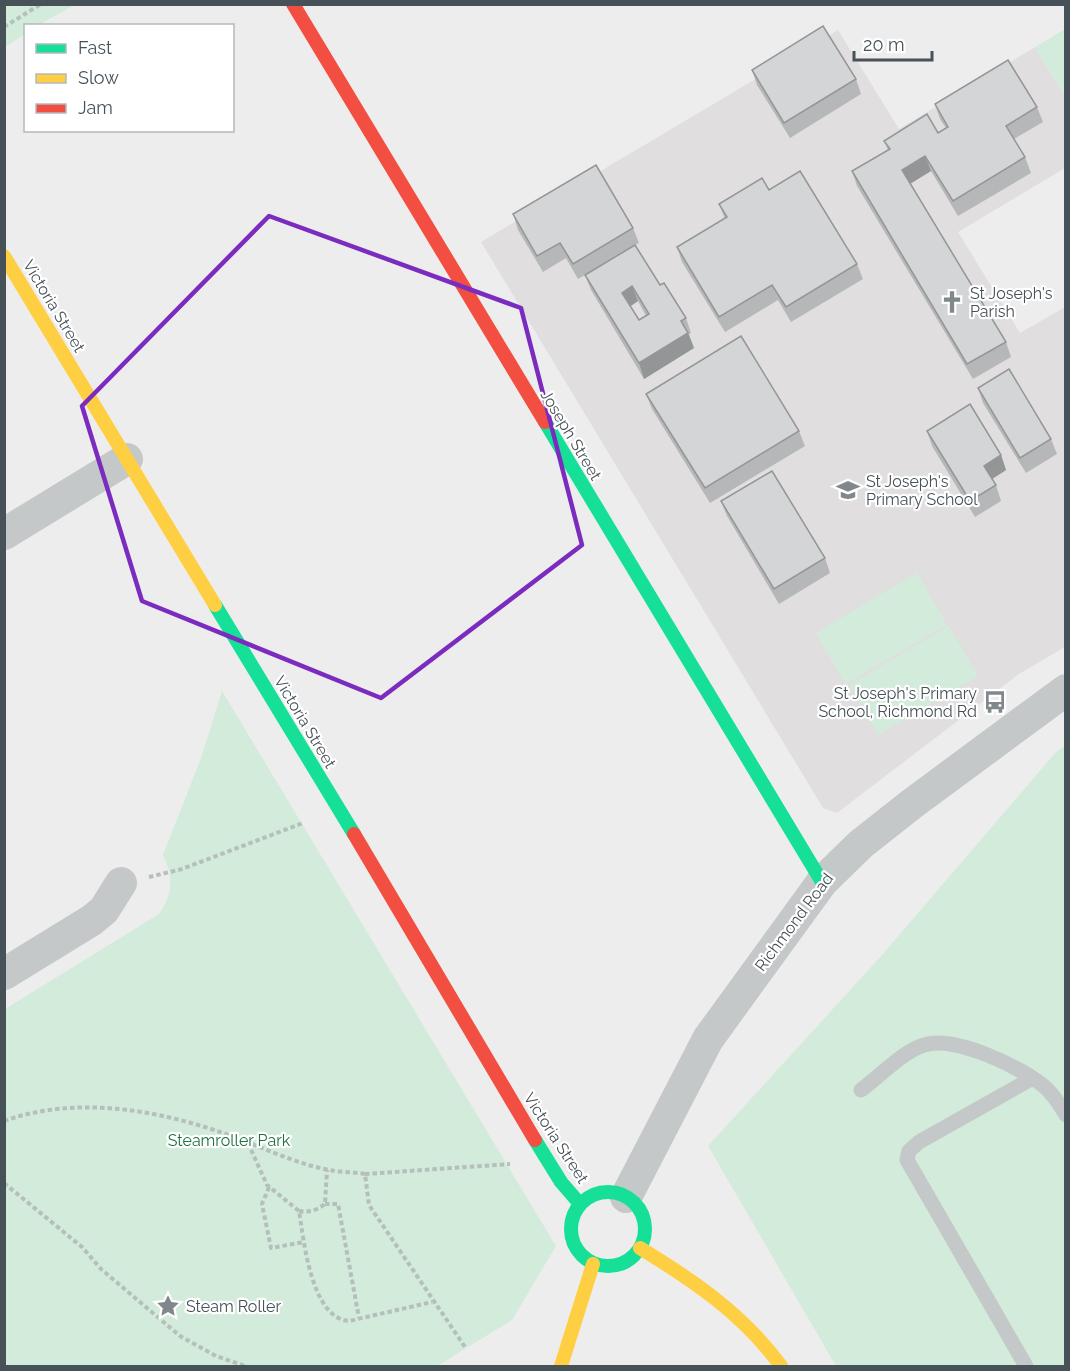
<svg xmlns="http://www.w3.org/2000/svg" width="1070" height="1371" font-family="Raleway,sans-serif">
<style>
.education{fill:#e0dedf}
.green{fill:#d3ebda}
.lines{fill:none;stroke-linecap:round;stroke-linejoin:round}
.path{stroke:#b5bfbb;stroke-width:4;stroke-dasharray:4.5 3;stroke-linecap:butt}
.lane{stroke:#c5c8c9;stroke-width:15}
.street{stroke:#c5c8c9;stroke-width:32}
.fast{stroke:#16e098;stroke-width:14}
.slow{stroke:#ffcf43;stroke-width:14}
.jam{stroke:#f24e42;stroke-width:14}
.wall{fill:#b6b7b8;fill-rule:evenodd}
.shaded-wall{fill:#949596}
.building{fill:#d4d5d6;stroke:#949596;stroke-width:1.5;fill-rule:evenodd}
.marked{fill:none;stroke:#7b2cbf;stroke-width:4.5;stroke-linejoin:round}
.labels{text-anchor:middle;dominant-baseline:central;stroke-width:4.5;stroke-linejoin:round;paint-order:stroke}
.poi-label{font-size:16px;fill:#465158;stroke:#fff;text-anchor:start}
.street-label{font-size:16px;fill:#465158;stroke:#fff}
.park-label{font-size:16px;fill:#1f7141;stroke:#fff}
</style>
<rect width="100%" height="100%" fill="#eeeded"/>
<path class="education" d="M838,30L899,129L1035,47L1065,97V168L958,232L1020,333L1065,307V647L1019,674L837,813L823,808L481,242Z"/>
<path class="green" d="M5,4H74V5L39,25L26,26L25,34L5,47Z
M1065,29V97L1035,47Z
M917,573L947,625L845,684L816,633Z
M949,626L978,676L878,735L849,685Z
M222,691L556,1246L512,1320L437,1366H5V1009L159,914C173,893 174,878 163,855L201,758Z
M1065,746V1366H836L708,1146L882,955L1057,751Z"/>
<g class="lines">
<path class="path" d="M4,27L41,4
M149,877L182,869L303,823
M4,1121C74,1096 153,1109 220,1132C256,1144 292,1163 329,1170C340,1172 353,1172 365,1174L369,1205L465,1347
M248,1143L267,1185L299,1211C304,1241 311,1318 349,1321L432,1302
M365,1174L510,1164
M4,1183L82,1247L101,1269L180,1336L216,1356L245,1366
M269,1187L262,1204L271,1248L304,1242
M325,1204H338L359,1318
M299,1211C309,1213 317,1210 325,1204L327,1170"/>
<path class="lane" d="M861,1090C880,1076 902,1052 924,1045C955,1035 1024,1068 1047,1089C1055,1097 1060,1105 1066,1115
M1026,1366L907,1160L909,1151L919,1142L1031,1079"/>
<path class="street" d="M4,534L127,459
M4,974L92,920L104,910L121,883
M626,1197L708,1039L822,882L861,844L913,803L1066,690"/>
<path class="fast" d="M545,422L822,882
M215,605L354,834
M535,1140L561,1182L580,1204
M571 1229a37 37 0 1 1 74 0a37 37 0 1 1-74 0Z"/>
<path class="slow" d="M4,256L215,605
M640,1248C694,1281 743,1314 781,1366
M561,1366L593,1264"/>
<path class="jam" d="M293,4L545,422
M354,834L535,1140"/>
</g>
<path class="wall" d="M752,70L856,79L861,94L790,138L757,85Z
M935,104L1037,107L1043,122L1014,139L1025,157L1031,173L958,216L931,171L910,184L1006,342L1011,357L973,379L857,186L852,171L888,150L884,141L938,133L946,128L940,119Z
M769,190L857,264L863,279L791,322L778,300L725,332L682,262L677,247L725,219L719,204Z
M513,214L633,228L639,243L635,245L660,285L686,318L691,333L689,334L694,348L644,379L591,290L585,275L606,263L578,279L566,258L543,272L518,230ZM638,301L646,316L639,320L630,306Z
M978,388L1051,439L1057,454L1026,473L983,403Z
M646,394L799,431L805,446L710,503L652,409Z
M927,431L1001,455L1006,470L992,479L996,485L1001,501L975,517L932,446Z
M721,501L825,558L830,573L779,604L727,516Z"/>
<path class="shaded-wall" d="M925,156L931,171L908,185L902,170Z
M632,286L638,301L628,308L622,293Z
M688,333L694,348L644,379L639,363Z
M1001,455L1006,470L989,481L984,466Z"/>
<path class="building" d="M823,26L856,79L784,123L752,70Z
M1008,60L1037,107L1006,126L1025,157L953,201L925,156L902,170L1006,342L967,364L852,171L890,149L884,141L927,114L938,133L948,127L935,104Z
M596,165L633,228L573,264L560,243L537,256L513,214Z
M800,171L857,264L786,307L772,285L719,317L677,247L727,217L719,204L762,178L769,190Z
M635,245L660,285L664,283L686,318L681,321L688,333L639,363L585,275ZM632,286L649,314L639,320L622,293Z
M741,336L799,431L705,488L646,394Z
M1009,369L1051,439L1020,458L978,388Z
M970,404L1001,455L984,466L996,485L970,501L927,431Z
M772,471L825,558L774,589L721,501Z"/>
<path class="marked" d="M269,216L521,308L582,545L381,698L142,601L82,406Z"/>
<defs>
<g id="church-bare" transform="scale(1.8)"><path d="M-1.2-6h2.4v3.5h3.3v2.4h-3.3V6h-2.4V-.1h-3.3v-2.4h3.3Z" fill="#81888c" stroke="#fff" stroke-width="2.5" paint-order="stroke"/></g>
<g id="school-bare" transform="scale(1.8)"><path d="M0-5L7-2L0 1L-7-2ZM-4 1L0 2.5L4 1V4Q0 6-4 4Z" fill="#81888c" stroke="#fff" stroke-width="2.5" paint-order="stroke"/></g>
<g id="bus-bare" transform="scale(1.8)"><path d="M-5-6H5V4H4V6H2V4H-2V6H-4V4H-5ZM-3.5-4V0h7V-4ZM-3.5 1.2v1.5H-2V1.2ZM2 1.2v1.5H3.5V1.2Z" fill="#81888c" stroke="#fff" stroke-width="2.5" paint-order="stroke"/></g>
<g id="sight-bare" transform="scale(1.8)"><path d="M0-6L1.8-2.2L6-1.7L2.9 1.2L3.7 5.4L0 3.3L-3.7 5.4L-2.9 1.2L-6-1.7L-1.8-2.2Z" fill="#81888c" stroke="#fff" stroke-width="2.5" paint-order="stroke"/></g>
</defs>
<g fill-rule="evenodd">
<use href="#church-bare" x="952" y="302"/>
<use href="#school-bare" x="848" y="490"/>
<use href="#bus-bare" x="995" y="702"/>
<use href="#sight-bare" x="168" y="1306"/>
</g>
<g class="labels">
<g class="poi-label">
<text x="970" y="293">St Joseph's<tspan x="970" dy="18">Parish</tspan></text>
<text x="866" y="481">St Joseph's<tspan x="866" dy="18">Primary School</tspan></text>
<text x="977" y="693" text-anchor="end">St Joseph's Primary<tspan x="977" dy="18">School, Richmond Rd</tspan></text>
<text x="186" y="1306">Steam Roller</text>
</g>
<g class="street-label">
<text transform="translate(54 306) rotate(59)">Victoria Street</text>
<text transform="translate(571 435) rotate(59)">Joseph Street</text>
<text transform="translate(305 722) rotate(59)">Victoria Street</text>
<text transform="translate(794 922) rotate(-53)">Richmond Road</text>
<text transform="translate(556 1138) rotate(57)">Victoria Street</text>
</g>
<g class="park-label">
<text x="229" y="1140">Steamroller Park</text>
</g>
</g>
<rect width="1070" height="1371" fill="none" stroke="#465158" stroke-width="12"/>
<rect x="24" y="24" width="210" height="108" fill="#ffffff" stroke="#b5b9bc" stroke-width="1.5"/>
<rect x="36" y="44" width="30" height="9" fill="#16e098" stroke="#b5b9bc" stroke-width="1.5"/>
<text x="78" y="54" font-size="18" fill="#465158">Fast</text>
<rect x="36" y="74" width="30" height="9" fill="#ffcf43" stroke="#b5b9bc" stroke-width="1.5"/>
<text x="78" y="84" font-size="18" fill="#465158">Slow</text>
<rect x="36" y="104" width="30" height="9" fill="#f24e42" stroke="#b5b9bc" stroke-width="1.5"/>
<text x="78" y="114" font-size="18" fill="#465158">Jam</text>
<path d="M854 51v9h78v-9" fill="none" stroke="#465158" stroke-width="3"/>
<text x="863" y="51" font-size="18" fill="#465158" stroke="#ffffff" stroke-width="4.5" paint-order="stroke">20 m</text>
</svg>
